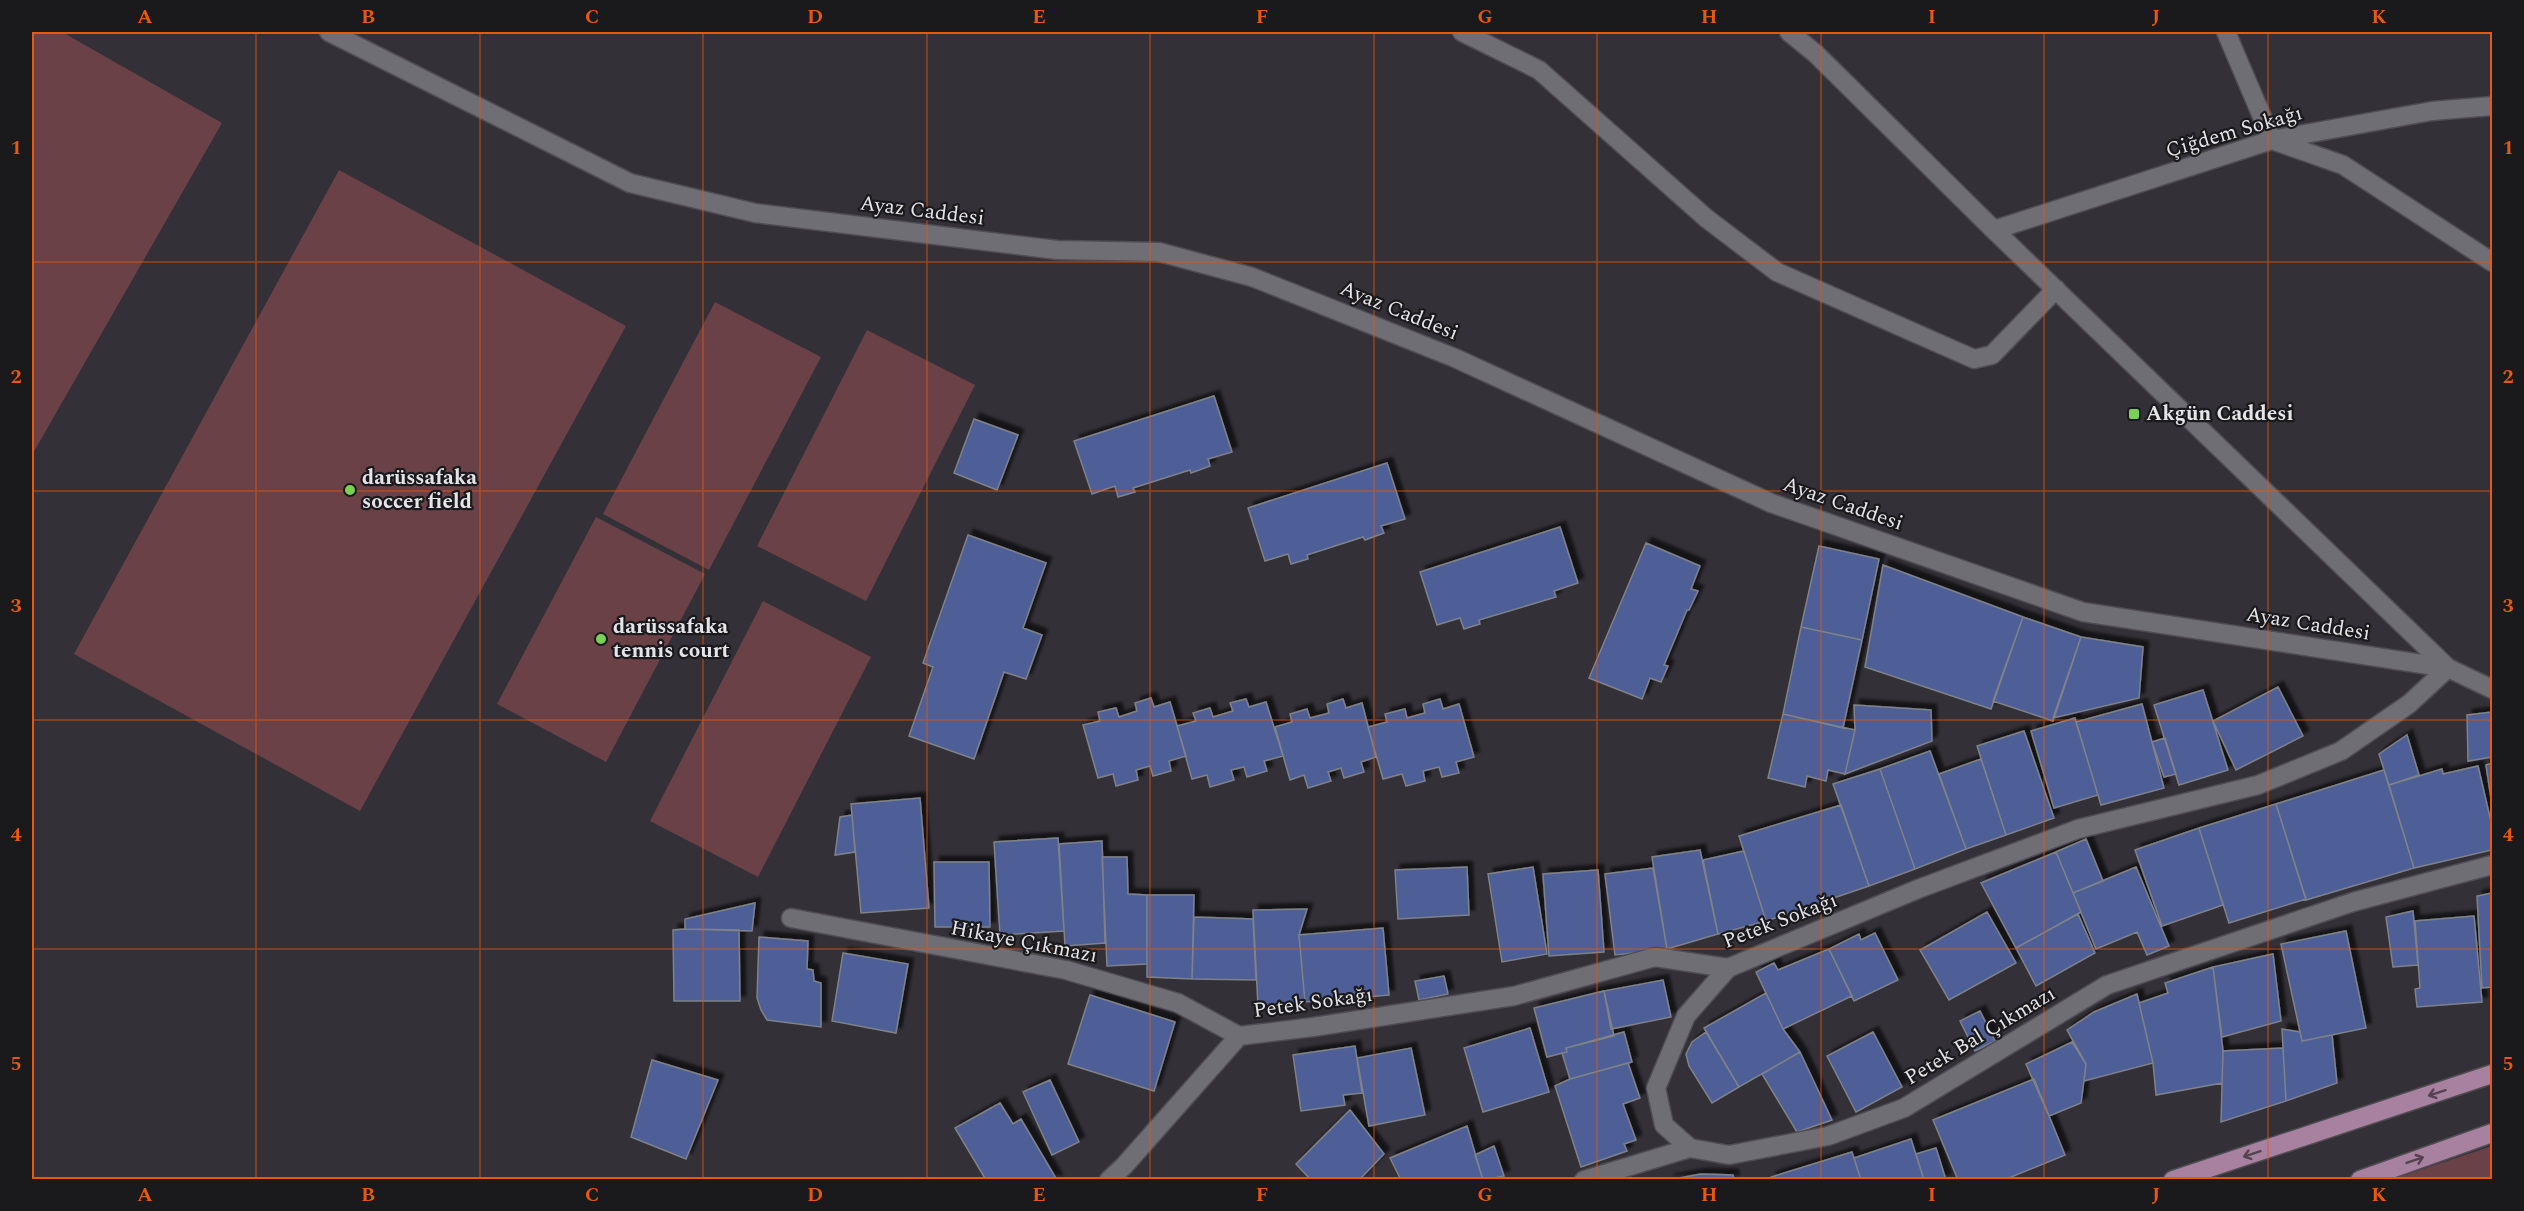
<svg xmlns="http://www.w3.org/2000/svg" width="2524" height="1211" font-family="Spectral,serif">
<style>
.green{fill:#6b4148}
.building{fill:#4d5e96;stroke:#7f8289;stroke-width:1.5;filter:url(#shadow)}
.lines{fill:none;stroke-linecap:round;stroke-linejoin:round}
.minor-casing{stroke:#4f4d53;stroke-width:21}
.major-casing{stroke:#4f4d53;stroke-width:21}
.minor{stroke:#706e75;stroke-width:18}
.major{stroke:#a881a1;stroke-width:18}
.oneway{stroke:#534351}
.grid{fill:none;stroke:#e8590c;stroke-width:1.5;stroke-opacity:0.55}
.poi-dot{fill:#7bd155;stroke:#1a191c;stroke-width:2}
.labels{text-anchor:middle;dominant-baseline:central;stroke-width:4.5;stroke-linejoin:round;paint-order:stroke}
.street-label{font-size:21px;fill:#e5e4e8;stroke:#1a191c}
.poi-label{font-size:21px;font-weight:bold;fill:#e5e4e8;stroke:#1a191c;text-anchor:start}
.neatline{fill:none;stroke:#e8590c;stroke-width:2}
.grid-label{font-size:20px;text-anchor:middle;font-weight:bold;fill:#e8590c}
</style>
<defs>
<filter id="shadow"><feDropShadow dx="5.5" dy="-5.5" stdDeviation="1.5" flood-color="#0009"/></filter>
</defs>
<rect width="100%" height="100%" fill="#333037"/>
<path class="green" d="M32,32H62L222,123L32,455Z
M339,170L626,326L360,811L74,654Z
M715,302L821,357L709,570L603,514Z
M867,330L975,385L866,601L757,546Z
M596,517L705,574L606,762L497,704Z
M763,601L871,657L758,877L650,821Z
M2492,1146V1179H2393Z"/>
<path class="building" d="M1214,396L1232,452L1208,459L1210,466L1191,473L1190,470L1133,488L1135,492L1118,497L1115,486L1092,494L1074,441Z
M974,419L1018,435L997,490L954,473Z
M1387,463L1405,519L1381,526L1384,533L1365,540L1363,537L1307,555L1308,559L1291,564L1288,554L1265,561L1248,508Z
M1560,527L1578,583L1554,591L1556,597L1479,620L1480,624L1464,629L1460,618L1437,625L1420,572Z
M968,535L1046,563L1023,628L1042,635L1026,679L1004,672L974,759L909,736L933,667L923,663Z
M1646,543L1700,566L1691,589L1698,591L1689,610H1687L1664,665L1668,666L1661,682L1650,678L1642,699L1589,678Z
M1819,546L1879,559L1862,640L1801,627Z
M1883,565L2023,617L1991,709L1865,667Z
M2023,617L2081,637L2053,721L1993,701Z
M1801,627L1862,640L1843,728L1783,714Z
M2081,637L2143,647L2139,698L2053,718Z
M2278,687L2303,736L2236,770L2213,721Z
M2203,690L2228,770L2179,785L2154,705Z
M1151,698L1154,707L1170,702L1186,756L1169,761L1171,771L1153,776L1150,766L1136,770L1138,780L1116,786L1113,774L1098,778L1083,725L1100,721L1098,712L1116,708L1119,717L1137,711L1135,703Z
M1246,699L1249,707L1266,702L1283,756L1264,761L1267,771L1247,777L1244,767L1231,770L1234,780L1210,787L1207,775L1192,779L1177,726L1196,721L1193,713L1210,708L1213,717L1233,711L1230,703Z
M1343,699L1346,708L1362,703L1376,757L1361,762L1364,772L1344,778L1341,768L1328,772L1331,781L1308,788L1304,775L1290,780L1275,727L1292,722L1290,714L1307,709L1310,718L1329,713L1327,704Z
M1440,699L1443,709L1459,704L1474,757L1456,762L1459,773L1442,777L1439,767L1423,771L1425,781L1406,786L1402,774L1383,779L1368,727L1387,722L1385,714L1405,709L1407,718L1425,713L1423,704Z
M2142,704L2164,788L2101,805L2076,722Z
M1854,705L1931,710L1932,741L1845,774L1855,730Z
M2492,712V757L2468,761L2467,715Z
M1783,714L1855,730L1845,774L1828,770L1826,781L1807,776L1805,787L1768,778Z
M2075,718L2098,795L2054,808L2031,731Z
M2024,731L2054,818L2006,835L1977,746Z
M2407,735L2419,775L2389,785L2379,754Z
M2165,738L2176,774L2164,777L2152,742Z
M1930,751L1966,849L1915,869L1880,769Z
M1981,759L2006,835L1966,849L1939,774Z
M2492,763V805L2486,765Z
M2478,766L2492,826V850L2414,868L2389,785L2442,769L2443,774Z
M1880,769L1915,869L1869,886L1833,784Z
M2384,770L2414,868L2306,900L2276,804Z
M920,798L929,908L861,913L851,804Z
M2276,804L2306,899L2229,923L2199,828Z
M1841,805L1869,886L1766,921L1739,836Z
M852,815L855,852L835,855L840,817Z
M2199,828L2223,905L2162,926L2135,850Z
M1058,838L1064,931L1000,935L994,842Z
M2086,839L2103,881L2073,893L2056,852Z
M1102,841L1105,943L1065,946L1059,844Z
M1700,850L1718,934L1667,949L1652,857Z
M1744,851L1766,921L1718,934L1703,860Z
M2056,852L2081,912L2016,948L1981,883Z
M1102,857H1127L1128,894L1147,895V964L1107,966Z
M934,862H989L990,927H935Z
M1467,867L1469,915L1398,919L1395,870Z
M1533,867L1547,954L1502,962L1488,874Z
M2136,867L2169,946L2147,955L2137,932L2096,949L2073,893Z
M1653,868L1667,949L1615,955L1605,874Z
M1598,870L1604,952L1549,956L1543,874Z
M2492,893V987L2482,988L2477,896Z
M1147,895H1194L1192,979L1147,977Z
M755,903L752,931L685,929V919Z
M1307,909L1299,935L1305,1002L1258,1006L1253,910Z
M2413,911L2418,965L2393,967L2386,917Z
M1987,912L2016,963L1949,1000L1920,950Z
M2078,914L2095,953L2036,986L2016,948Z
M2474,916L2482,1002L2417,1007L2415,989L2420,988L2415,921Z
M1194,917L1253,919L1256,980L1192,979Z
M1383,928L1389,995L1305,1002L1299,935Z
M685,929L739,930L740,1001H674L673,930Z
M2346,931L2366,1028L2302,1041L2281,944Z
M1875,933L1898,980L1854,1001L1829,949L1859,934L1861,940Z
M759,937L808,941L807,969L813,970L814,981L821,983V1027L767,1020L761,1010L757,998Z
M1829,949L1852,996L1783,1029L1756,972L1774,963L1778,970Z
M843,953L908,964L896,1033L832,1021Z
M2273,954L2281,1021L2222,1037L2213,967Z
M2213,967L2223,1051L2222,1083L2156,1095L2153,1063L2139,1003L2168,993L2165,983Z
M1444,976L1448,994L1419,1000L1415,981Z
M1663,980L1671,1017L1611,1029L1604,991Z
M1604,991L1614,1036L1566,1048L1567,1052L1547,1057L1534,1008Z
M1766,993L1783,1029L1800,1052L1739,1087L1704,1028Z
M2137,994L2153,1063L2084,1081L2086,1064L2067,1030L2094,1012Z
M1090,995L1175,1022L1154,1091L1068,1064Z
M1980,1011L1995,1041L1975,1051L1960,1021Z
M1530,1028L1549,1092L1483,1112L1464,1048Z
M2282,1029L2300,1032L2302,1041L2332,1035L2337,1083L2286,1101Z
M1624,1032L1632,1062L1570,1079L1562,1053L1567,1052L1566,1048Z
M1706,1032L1739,1087L1712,1103L1689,1066L1686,1054L1692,1042Z
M1873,1032L1902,1087L1856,1112L1827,1056Z
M2072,1042L2086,1064L2081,1103L2049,1116L2026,1064Z
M1355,1046L1362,1093L1343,1095L1345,1105L1301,1111L1293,1055Z
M1411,1048L1425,1115L1369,1126L1357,1058Z
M2283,1048L2286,1101L2221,1122L2223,1051Z
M1800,1052L1832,1120L1797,1132L1762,1074Z
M652,1060L718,1080L686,1159L631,1137Z
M1628,1063L1640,1098L1623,1104L1636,1140L1624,1144L1627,1151L1581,1167L1555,1086L1570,1079Z
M2034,1079L2065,1155L2004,1180H1958L1933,1120Z
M1050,1080L1079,1142L1052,1155L1023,1092Z
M1000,1103L1013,1124L1021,1119L1057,1180H986L955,1128Z
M1350,1110L1384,1154L1359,1180H1311L1296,1164Z
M1467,1126L1483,1180H1401L1390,1158Z
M1911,1139L1924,1180H1861L1854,1158Z
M1494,1146L1504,1176L1483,1180L1475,1155Z
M1936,1148L1946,1180H1924L1916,1154Z
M1852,1152L1861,1180H1771V1177Z
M1701,1174L1733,1175L1734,1180H1668Z"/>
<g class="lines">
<g class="minor-casing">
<path id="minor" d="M329,32L630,183L755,213L1057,250L1159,252L1252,277L1455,358L1771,503L2083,612L2448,668
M1462,32L1539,70L1706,218L1777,272L1974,359L1992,355L2056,289
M1789,32L1816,54L1994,230L2448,668L2492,689
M2226,32L2272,140L2343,165L2492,262
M1994,230L2272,140L2432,111L2492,106
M791,918L1066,970L1178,1003L1239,1036
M1728,968L1686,1016L1656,1088L1664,1125L1690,1148L1729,1155L1828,1136L1904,1108L2107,985L2353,902L2492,865
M1109,1180L1124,1166L1239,1036L1313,1027L1514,996L1655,957L1728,968L1918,889L2078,829L2258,785L2341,751L2409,704L2448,668
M1584,1180L1690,1148"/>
</g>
<g class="major-casing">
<path id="major" d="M2173,1180L2492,1074
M2360,1180L2492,1133"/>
</g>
<use href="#minor" class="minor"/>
<use href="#major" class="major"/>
</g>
<defs><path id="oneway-shaft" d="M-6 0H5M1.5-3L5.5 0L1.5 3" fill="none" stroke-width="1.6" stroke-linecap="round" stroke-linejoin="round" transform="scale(1.5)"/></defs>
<g class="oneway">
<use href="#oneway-shaft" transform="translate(2437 1093) rotate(162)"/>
<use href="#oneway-shaft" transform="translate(2252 1154) rotate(162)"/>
<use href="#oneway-shaft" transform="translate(2415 1160) rotate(-19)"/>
</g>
<path class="grid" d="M256,32V1180M480,32V1180M703,32V1180M927,32V1180M1150,32V1180M1374,32V1180M1597,32V1180M1821,32V1180M2044,32V1180M2268,32V1180M32,262H2492M32,491H2492M32,720H2492M32,949H2492"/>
<g class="poi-dot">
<rect x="2128" y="408" width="12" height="12" rx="3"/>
<circle cx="350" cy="490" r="6"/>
<circle cx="601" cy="639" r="6"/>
</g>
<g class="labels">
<g class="street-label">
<text transform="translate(2234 132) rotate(-16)">Çiğdem Sokağı</text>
<text transform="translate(922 211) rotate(7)">Ayaz Caddesi</text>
<text transform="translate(1399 311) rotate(22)">Ayaz Caddesi</text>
<text transform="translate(1843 504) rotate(19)">Ayaz Caddesi</text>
<text transform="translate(2308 624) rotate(9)">Ayaz Caddesi</text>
<text transform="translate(1780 921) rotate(-21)">Petek Sokağı</text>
<text transform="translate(1024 942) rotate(11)">Hikaye Çıkmazı</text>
<text transform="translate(1313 1003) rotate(-8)">Petek Sokağı</text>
<text transform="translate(1980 1036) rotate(-31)">Petek Bal Çıkmazı</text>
</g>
<g class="poi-label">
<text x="2146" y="414">Akgün Caddesi</text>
<text x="362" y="478">darüssafaka<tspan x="362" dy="24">soccer field</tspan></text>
<text x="613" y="627">darüssafaka<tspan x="613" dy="24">tennis court</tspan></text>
</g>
</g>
<rect width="2524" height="1211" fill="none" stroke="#1a191c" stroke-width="66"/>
<rect x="33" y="33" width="2458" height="1145" class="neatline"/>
<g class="grid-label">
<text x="145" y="23">A</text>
<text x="368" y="23">B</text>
<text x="592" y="23">C</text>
<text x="815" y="23">D</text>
<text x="1039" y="23">E</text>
<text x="1262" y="23">F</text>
<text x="1485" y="23">G</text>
<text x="1709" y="23">H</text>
<text x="1932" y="23">I</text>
<text x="2156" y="23">J</text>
<text x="2379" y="23">K</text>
<text x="16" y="154">1</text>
<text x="2508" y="154">1</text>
<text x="16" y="383">2</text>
<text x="2508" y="383">2</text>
<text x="16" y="612">3</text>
<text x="2508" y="612">3</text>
<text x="16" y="841">4</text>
<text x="2508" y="841">4</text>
<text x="16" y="1070">5</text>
<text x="2508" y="1070">5</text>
<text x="145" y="1201">A</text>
<text x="368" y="1201">B</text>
<text x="592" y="1201">C</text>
<text x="815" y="1201">D</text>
<text x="1039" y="1201">E</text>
<text x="1262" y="1201">F</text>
<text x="1485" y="1201">G</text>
<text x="1709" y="1201">H</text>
<text x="1932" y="1201">I</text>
<text x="2156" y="1201">J</text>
<text x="2379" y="1201">K</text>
</g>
</svg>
